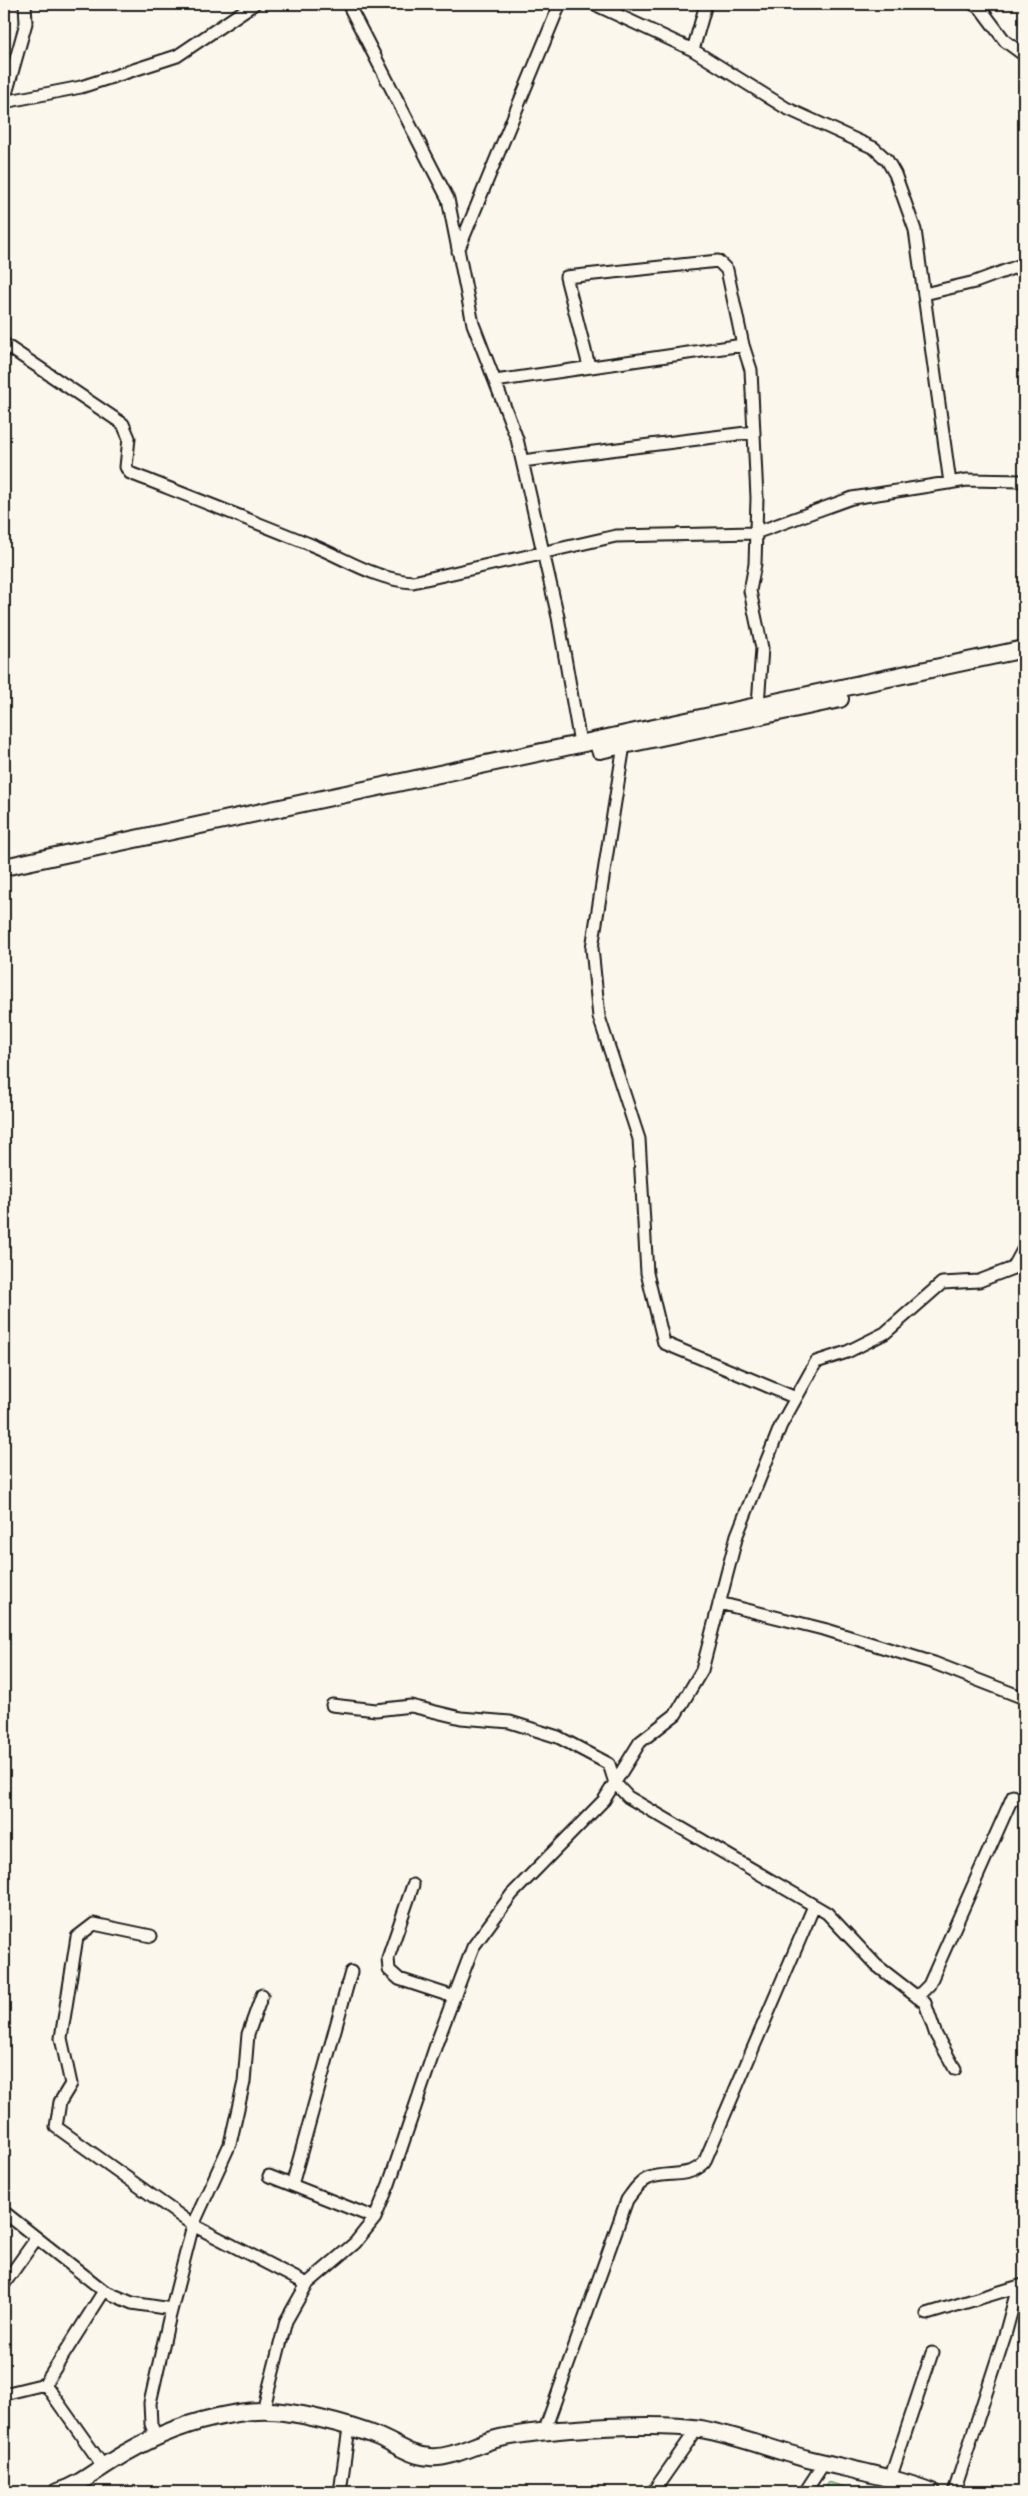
<svg xmlns="http://www.w3.org/2000/svg" width="1028" height="2496" font-family="'Architects Daughter',sans-serif">
<style>
.green{fill:#a0dca3;stroke:#5e7c60}
.lines{fill:none;stroke-linecap:round;stroke-linejoin:round}
.street-casing{stroke:#1c1c1c;stroke-width:15}
.secondary-casing{stroke:#1c1c1c;stroke-width:20}
.street{stroke:#fbf7ec;stroke-width:11}
.secondary{stroke:#fbf7ec;stroke-width:16}
</style>
<rect width="100%" height="100%" fill="#fbf7ec"/>
<filter id="ink" filterUnits="userSpaceOnUse"><feTurbulence type="fractalNoise" baseFrequency=".02" numOctaves="2"/><feDisplacementMap in="SourceGraphic" scale="10" xChannelSelector="R" yChannelSelector="G"/><feConvolveMatrix kernelMatrix="1 2 1 2 8 2 1 2 1" color-interpolation-filters="sRGB"/></filter>
<g filter="url(#ink)">
<path class="green" d="M829,2482L860,2492H822Z"/>
<g class="lines">
<g class="street-casing">
<path id="street" d="M348,4L448,199L473,324L517,439L558,617L580,743
M594,4L693,50L786,108L874,148L887,160L895,174L915,230L950,483
M973,4L981,9L1005,41L1024,55
M693,50L706,4
M4,101L26,23L25,4
M4,102L81,87L177,56L254,4
M458,251L560,4
M924,294L975,282L1024,264
M4,344L123,424L129,438L126,467L130,473C191,497 253,521 314,546C346,559 377,580 413,582L616,536L755,533L852,498L967,480L1024,481
M589,366L566,277L718,261L727,270L743,345
M495,381L743,345L751,370L757,498L755,564L750,591L762,648L758,705
M522,461L754,432
M624,745L592,948L599,1017L639,1139L647,1273L664,1343L796,1398
M719,1603L827,1630L934,1663L1024,1698
M332,1705L376,1710L411,1706L461,1718L510,1722L558,1737L609,1764L615,1783L628,1797L827,1913L876,1965L925,2003L936,2035L955,2069
M413,1885L388,1958L389,1970L399,1979L454,1997
M151,1936L94,1924L77,1937L61,2038L71,2084L60,2102L56,2127L193,2225L307,2284
M917,1997L929,1985L1013,1796L1024,1801
M269,2176L375,2218
M292,2185L351,1972
M4,2212L104,2291L132,2303L171,2309
M4,2284L36,2239
M927,2314L1023,2285
M45,2384L104,2291
M4,2394L45,2384L103,2466
M263,2411L286,2321L307,2284L355,2243L375,2218L389,2184L437,2042L473,1947L512,1894L604,1800L640,1742L676,1714L702,1670L737,1535L781,1425L816,1362L847,1352L885,1333L942,1283L979,1281L1013,1268L1024,1248
M544,2432L627,2200C633,2192 639,2182 649,2178C668,2171 688,2179 704,2163L814,1906
M156,2437L151,2424L150,2403L169,2319L193,2225L230,2144L244,2082L248,2034L262,1995
M890,2479L932,2353
M340,2492L349,2428
M653,2492L697,2429
M805,2492L824,2463
M954,2492L1005,2335L1018,2287"/>
</g>
<g class="secondary-casing">
<path id="secondary" d="M600,750L840,699
M4,867L1024,649
M57,2492C78,2486 94,2472 112,2461C144,2441 177,2426 213,2418C227,2415 244,2411 258,2411C290,2409 350,2425 379,2437C396,2444 411,2456 430,2457C451,2459 475,2444 496,2439C517,2434 538,2432 559,2430C601,2427 661,2423 701,2429C739,2436 775,2451 812,2460C852,2470 893,2477 932,2492"/>
</g>
<use href="#street" class="street"/>
<use href="#secondary" class="secondary"/>
</g>
</g>
<rect width="1028" height="2496" fill="none" stroke="#fbf7ec" stroke-width="20"/>
<rect x="10" y="10" width="1008" height="2476" fill="none" stroke="#1c1c1c" stroke-width="2" filter="url(#ink)"/>
</svg>
